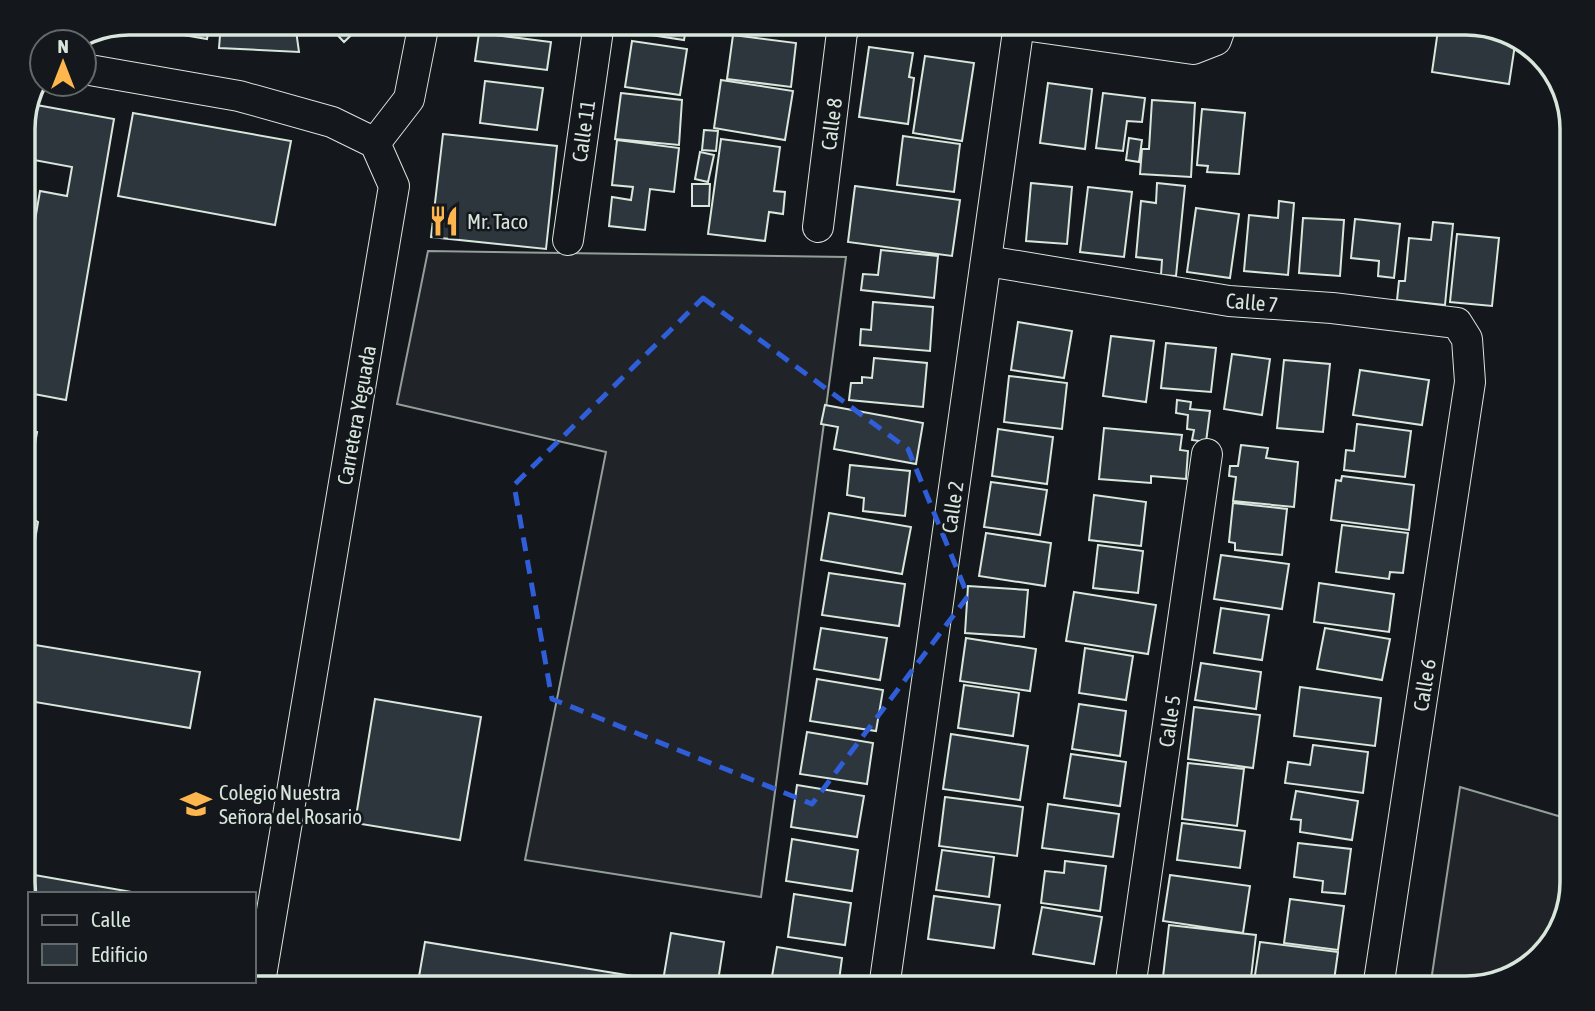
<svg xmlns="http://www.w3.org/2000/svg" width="1595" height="1011" font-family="'Asap Condensed',sans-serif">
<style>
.grass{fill:#202428;stroke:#939e99;stroke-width:2}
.building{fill:#2c363c;stroke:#d8e6dc;stroke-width:2}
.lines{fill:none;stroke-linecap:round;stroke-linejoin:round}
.minor-casing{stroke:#d8e6dc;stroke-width:32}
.minor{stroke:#14181c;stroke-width:30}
.marked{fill:none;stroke:#305dd8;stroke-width:5;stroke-dasharray:14 9;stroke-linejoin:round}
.labels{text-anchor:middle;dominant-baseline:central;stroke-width:5;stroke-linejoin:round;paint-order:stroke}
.street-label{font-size:21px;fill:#d8e6dc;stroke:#14181c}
.poi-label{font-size:21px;fill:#d8e6dc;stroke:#14181c;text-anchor:start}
.rim{fill:none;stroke:#d8e6dc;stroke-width:3.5}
</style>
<rect width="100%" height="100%" fill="#14181c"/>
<path class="grass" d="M428,251L846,257L761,897L525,860L606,452L397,404Z
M1460,787L1572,820V882L1555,941L1519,974L1466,988H1430Z"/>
<path class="building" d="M129,23H147L145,34L115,29Z
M161,23H210L207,39L160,31Z
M221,23H295L299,52L219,48Z
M326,23H364L344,42Z
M497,23H558L557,31Z
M633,23H687L684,40L631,32Z
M1439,23H1466L1516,38L1509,84L1432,72Z
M479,33L551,42L547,70L475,61Z
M733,35L796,43L791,87L727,79Z
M632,41L687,49L680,95L625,87Z
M869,47L913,53L909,77L914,78L908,124L859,117Z
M925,56L974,63L962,141L913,133Z
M721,80L793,91L785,140L714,128Z
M485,81L543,88L537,130L480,123Z
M1048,83L1092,89L1085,149L1040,143Z
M621,93L682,100L679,145L615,139Z
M1103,93L1145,98L1142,122L1127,121L1123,151L1096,148Z
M1152,100L1195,103L1191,177L1140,174L1142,149H1149Z
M31,104L114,119L66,400L23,392V291L40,191L67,196L72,167L23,158V123Z
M1202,109L1245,113L1239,174L1207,172L1208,166L1197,165Z
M133,113L291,141L275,225L118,196Z
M704,130L718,131L716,151L702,150Z
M443,134L557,146L546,249L431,237Z
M903,136L960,144L954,192L897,185Z
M1129,138L1142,140L1139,162L1126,160Z
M721,139L780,147L774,191L785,192L783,214L769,212L765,241L708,234Z
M617,140L679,148L674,192L650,189L645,230L609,226L612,197L631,200L633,187L612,185Z
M700,152L714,155L708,182L695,179Z
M1031,183L1072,187L1067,244L1026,241Z
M1157,183L1185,186L1176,276L1161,275L1162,260L1136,257L1141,201L1156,203Z
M692,184H710L709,206H692Z
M855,186L960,200L952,256L848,242Z
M1088,187L1132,192L1124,257L1080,252Z
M1279,201L1294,203L1288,275L1244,271L1249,215L1278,218Z
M1196,208L1239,214L1230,278L1187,272Z
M1303,218L1344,220L1340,276L1299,273Z
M1355,219L1400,224L1394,278L1378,276L1379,261L1351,258Z
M1433,222L1453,224L1445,305L1397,300L1399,281H1405L1409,238L1431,240Z
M1457,234L1499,238L1492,306L1450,302Z
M881,250L938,256L934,298L861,290L863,274L878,275Z
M873,302L933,307L930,351L860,345L861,329L871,330Z
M1018,322L1072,331L1064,378L1011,370Z
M1111,336L1154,341L1146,402L1103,396Z
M1166,343L1216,348L1211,392L1161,388Z
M1232,354L1270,359L1262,415L1224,409Z
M874,358L927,363L923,407L849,400L851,383H862V377L872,378Z
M1284,360L1330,364L1323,432L1277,428Z
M1360,370L1429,380L1422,425L1353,415Z
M1009,376L1067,383L1062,429L1004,422Z
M1177,400L1191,402L1190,409L1210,411L1206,442L1192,440L1194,430L1187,429L1188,415L1176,413Z
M825,405L923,423L916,464L834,449L838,427L821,424Z
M1357,424L1411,431L1405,477L1344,470L1346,450L1354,451Z
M1104,428L1182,435L1180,450L1188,451L1186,479L1151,476V483L1099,479Z
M23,429L37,432L23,513L38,522L23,610Z
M998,429L1053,437L1047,484L992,476Z
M1241,445L1268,448L1266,458L1298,462L1294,507L1233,501L1236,477L1229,476L1230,466H1238Z
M850,465L910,471L905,516L863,511L864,498L847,495Z
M1342,476L1414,485L1409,530L1331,520L1336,480L1341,481Z
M991,482L1047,490L1040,535L984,527Z
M1094,495L1146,502L1141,546L1089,540Z
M1233,503L1287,509L1282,555L1235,550V543L1229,542Z
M829,513L911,527L902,574L821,560Z
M1342,525L1408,533L1403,573L1390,572L1389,579L1336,572Z
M986,533L1051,543L1045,586L979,576Z
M1098,545L1143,551L1138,593L1093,588Z
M1221,555L1289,564L1282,609L1214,599Z
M829,573L905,584L899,626L822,615Z
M1319,583L1394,594L1389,632L1314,622Z
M968,586L1028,590L1024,637L965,633Z
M1074,592L1156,605L1148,654L1066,641Z
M1221,608L1269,615L1262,660L1214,653Z
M821,628L887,638L880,680L814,669Z
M1325,628L1390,639L1382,680L1317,669Z
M966,638L1036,649L1030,691L960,681Z
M23,643L200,672L190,728L23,700Z
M1085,648L1133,656L1126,700L1079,693Z
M1201,663L1261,672L1256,709L1195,700Z
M817,679L883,690L876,731L810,721Z
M964,685L1019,693L1013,736L958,728Z
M1300,687L1381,698L1375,746L1294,736Z
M375,699L481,717L460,840L355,823Z
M1079,704L1126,711L1120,756L1072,749Z
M1194,707L1260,715L1253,768L1188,759Z
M807,732L873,743L867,784L800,774Z
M951,734L1028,746L1020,800L943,789Z
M1313,745L1368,752L1363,793L1285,783L1288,762L1310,765Z
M1071,754L1126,762L1120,806L1064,798Z
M1188,763L1244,769L1237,826L1182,819Z
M797,785L864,796L857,837L791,827Z
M1296,791L1358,801L1352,840L1300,832L1301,820L1291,819Z
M945,797L1023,807L1017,856L939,846Z
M1048,804L1119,814L1113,857L1042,848Z
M1182,823L1245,831L1240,868L1177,860Z
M792,839L858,850L852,891L786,881Z
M1298,843L1351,849L1345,894L1322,892L1323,881L1294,877Z
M942,850L994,857L989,897L936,890Z
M1065,861L1106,866L1100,911L1041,903L1045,871L1064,873Z
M23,873L143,894H30V911L23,888Z
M1170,875L1250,886L1243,933L1163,921Z
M794,894L851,903L845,945L788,937Z
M934,896L1000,905L994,948L928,939Z
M1290,899L1344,906L1338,950L1284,943Z
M1042,907L1102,917L1094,964L1033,954Z
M1169,925L1256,935L1250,986L1163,977Z
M671,933L724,942L717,988H417L425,942L663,981Z
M1260,942L1338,952L1333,988H1253Z
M777,947L842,958L838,988H770Z
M106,981H194L193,988H129Z"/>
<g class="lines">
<g class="minor-casing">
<path id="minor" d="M1010,23L1193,49L1216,40L1222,23
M84,69L239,96L332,122L375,143L394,186L259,988
M375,143L409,99L424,23
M818,227L842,32L848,23
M568,240L599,23
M987,261L1229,301L1332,308L1457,323L1467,339L1470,382L1378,988
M884,988L1019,24
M1130,988L1207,454"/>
</g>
<use href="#minor" class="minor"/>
</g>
<path class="marked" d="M703,298L908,449L968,596L812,804L552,699L514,485Z"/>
<defs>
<g id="restaurant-bare" transform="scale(2.415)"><path d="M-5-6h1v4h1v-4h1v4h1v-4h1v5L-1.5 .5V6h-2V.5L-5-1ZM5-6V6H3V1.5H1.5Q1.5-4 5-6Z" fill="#ffb74d" stroke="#14181c" stroke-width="2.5" paint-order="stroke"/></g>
<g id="school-bare" transform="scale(2.415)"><path d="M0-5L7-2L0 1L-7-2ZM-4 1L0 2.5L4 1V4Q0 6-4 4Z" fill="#ffb74d" stroke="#14181c" stroke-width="2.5" paint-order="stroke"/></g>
</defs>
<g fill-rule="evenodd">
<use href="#restaurant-bare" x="444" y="221"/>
<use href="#school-bare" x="196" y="804"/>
</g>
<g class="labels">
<g class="street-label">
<text transform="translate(831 124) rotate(-83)">Calle 8</text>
<text transform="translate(583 131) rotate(-82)">Calle 11</text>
<text transform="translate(1252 302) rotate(5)">Calle 7</text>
<text transform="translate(356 415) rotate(-80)">Carretera Yeguada</text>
<text transform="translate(952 507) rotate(-82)">Calle 2</text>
<text transform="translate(1424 685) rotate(-81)">Calle 6</text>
<text transform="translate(1169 721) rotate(-82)">Calle 5</text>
</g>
<g class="poi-label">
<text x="467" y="221">Mr. Taco</text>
<text x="219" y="792">Colegio Nuestra<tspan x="219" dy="24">Señora del Rosario</tspan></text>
</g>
</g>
<path d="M0 0H1595V1011H0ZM129 35H1466A94 94 0 0 1 1560 129V882A94 94 0 0 1 1466 976H129A94 94 0 0 1 35 882V129A94 94 0 0 1 129 35Z" fill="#14181c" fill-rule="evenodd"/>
<path class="rim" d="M129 35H1466A94 94 0 0 1 1560 129V882A94 94 0 0 1 1466 976H129A94 94 0 0 1 35 882V129A94 94 0 0 1 129 35Z"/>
<rect x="28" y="892" width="228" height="91" fill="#14181c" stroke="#626a69" stroke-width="2"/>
<rect x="42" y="915" width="35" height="10" fill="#14181c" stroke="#626a69" stroke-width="2"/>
<text x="91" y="927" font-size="21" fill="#d8e6dc">Calle</text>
<rect x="42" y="944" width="35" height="21" fill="#2c363c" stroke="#626a69" stroke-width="2"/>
<text x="91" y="962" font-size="21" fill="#d8e6dc">Edificio</text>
<g transform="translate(63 63)"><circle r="33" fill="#14181c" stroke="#626a69" stroke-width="2"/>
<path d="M0-5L12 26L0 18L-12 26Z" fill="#ffb74d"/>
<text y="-10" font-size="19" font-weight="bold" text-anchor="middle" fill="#d8e6dc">N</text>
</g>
</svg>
